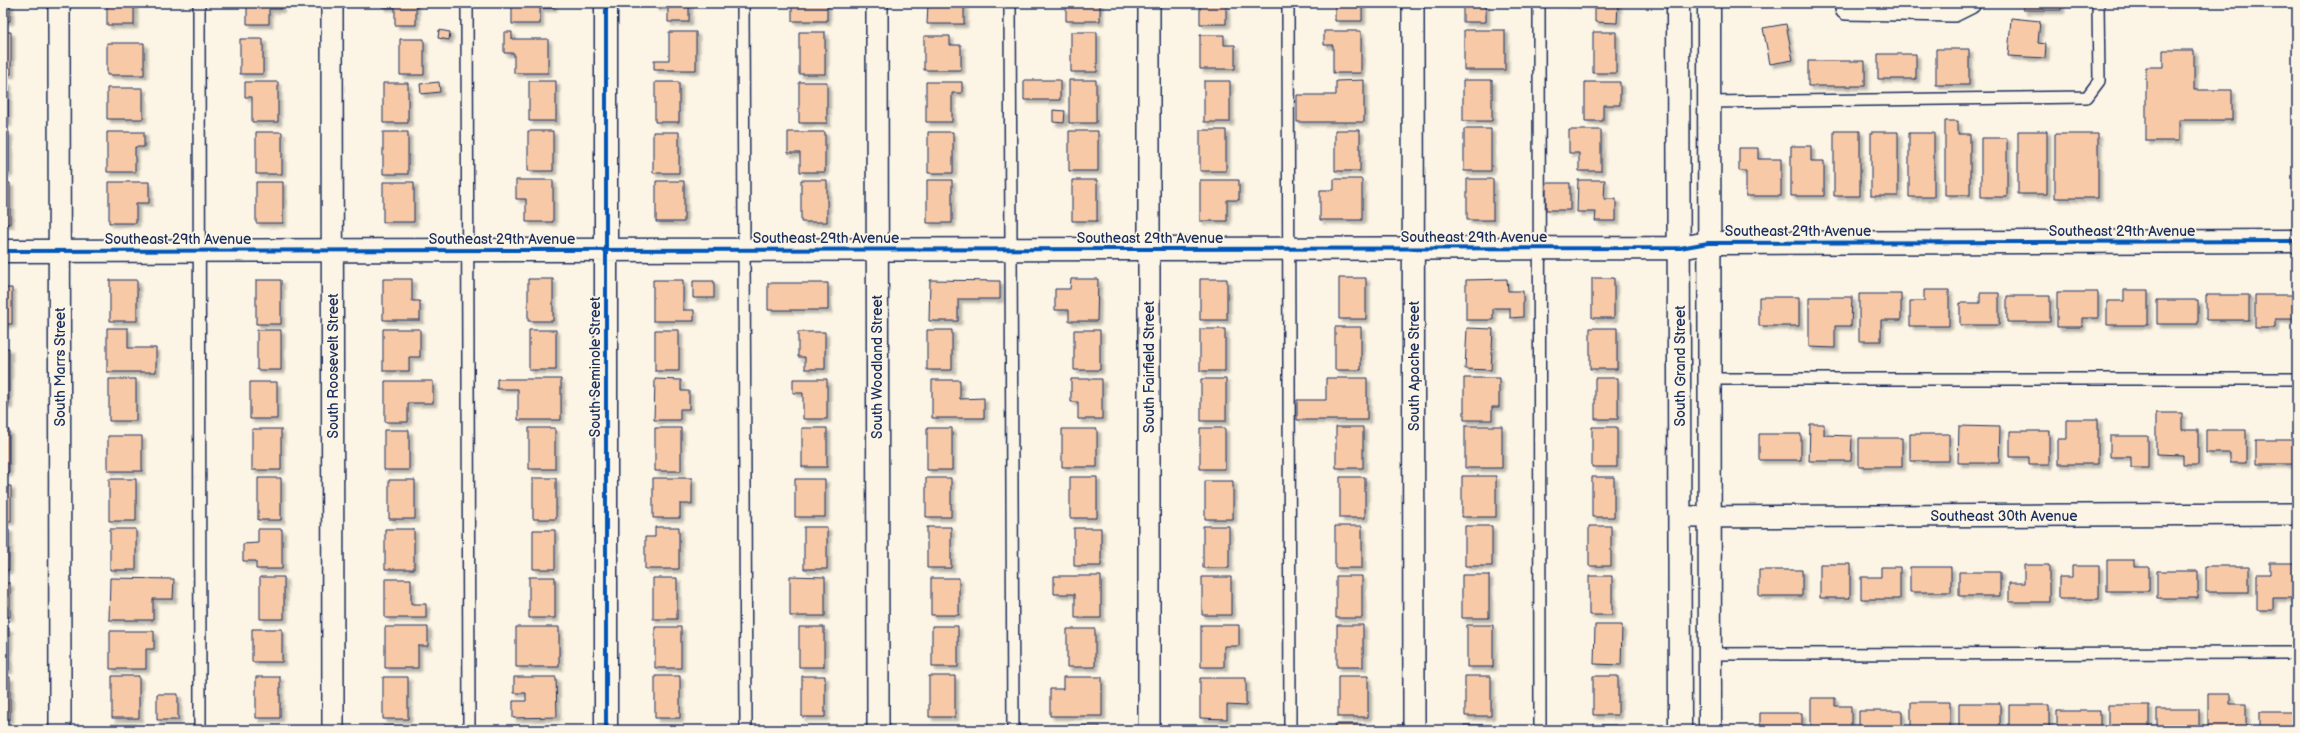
<svg xmlns="http://www.w3.org/2000/svg" width="2300" height="733" font-family="'Balsamiq Sans',sans-serif">
<style>
.building{fill:#f7c9a7;stroke:#1b2f5e;filter:url(#shadow)}
.lines{fill:none;stroke-linecap:round;stroke-linejoin:round}
.lane-casing{stroke:#1b2f5e;stroke-width:14}
.street-casing{stroke:#1b2f5e;stroke-width:24}
.secondary-casing{stroke:#1b2f5e;stroke-width:25}
.lane{stroke:#fcf5e5;stroke-width:11}
.street{stroke:#fcf5e5;stroke-width:21}
.secondary{stroke:#fcf5e5;stroke-width:22}
.cycleway-casing{stroke:#fcf5e5;stroke-width:6}
.cycleway{stroke:#0057b8;stroke-width:4}
.labels{text-anchor:middle;dominant-baseline:central;stroke-width:3.5;stroke-linejoin:round;paint-order:stroke}
.street-label{font-size:14px;fill:#1b2f5e;stroke:#fcf5e5}
</style>
<defs>
<filter id="shadow"><feDropShadow dx="3.5" dy="3.5" stdDeviation="1" flood-color="#0004"/></filter>
</defs>
<rect width="100%" height="100%" fill="#fcf5e5"/>
<filter id="ink" filterUnits="userSpaceOnUse"><feTurbulence type="fractalNoise" baseFrequency=".025" numOctaves="2"/><feDisplacementMap in="SourceGraphic" scale="8" xChannelSelector="R" yChannelSelector="G"/><feConvolveMatrix kernelMatrix="1 2 1 2 8 2 1 2 1" color-interpolation-filters="sRGB"/></filter>
<g filter="url(#ink)">
<path class="building" d="M3,3H10V21H3Z
M107,3H134V25H107Z
M247,3H281V9H269V24H247Z
M382,3H416V25H395V7H382Z
M512,3H553V8H540V24H512Z
M655,3H689V22H668V7H655Z
M792,3H827V21H792Z
M928,3H964V24H927Z
M1066,3H1100V21H1066Z
M1200,3H1226V24H1200Z
M1335,3H1362V21H1335Z
M1463,3H1486V22H1463Z
M1562,3H1618L1617,23L1595,22V5Z
M2023,3H2061V10H2023Z
M2011,18L2040,21L2038,43L2046,44L2045,58L2008,56Z
M1786,24L1793,60L1770,64L1763,28Z
M439,30L450,32L449,40L438,38Z
M1464,30H1505V70H1464Z
M1324,31H1361V73H1333V45H1324Z
M3,32H11V74H3Z
M504,32H512V39H548V73H514V53H504Z
M669,32H696V70H654V60H669Z
M799,32H825V74H799Z
M1071,32H1097V72H1071Z
M1593,32H1616V73H1593Z
M1200,35H1224V45H1235V69H1200Z
M924,36H950V45H961V70H924Z
M240,39H263V74H240Z
M400,39H424V75H400Z
M107,43H144V75H107Z
M1936,49H1969V85H1936Z
M2163,50H2194V90H2232V120H2179V141H2146V67H2163Z
M1878,54H1916V79H1878Z
M1808,61H1865V86H1808Z
M1024,80H1060V100H1024Z
M1069,80H1096V123H1069Z
M1364,80V122H1297V95H1336V81Z
M1463,80H1492V121H1463Z
M529,81H556V121H529Z
M1204,81H1230V122H1204Z
M3,82H8V123H3Z
M245,82H278V122H252V97H245Z
M439,82L440,92L421,94L420,84Z
M655,82H679V122H655Z
M799,82H827V123H799Z
M926,82H962V93H952V122H926Z
M1585,82H1620V105H1603V121H1585Z
M383,83H408V123H383Z
M107,88H143V119H107Z
M1053,110L1065,111L1064,123L1053,122Z
M1945,121H1958V134H1970V195H1945Z
M1464,129H1491V171H1464Z
M1200,130H1226V171H1200Z
M1335,130H1360V171H1335Z
M1569,130H1601V171H1579V153H1569Z
M528,131H553V171H528Z
M1069,131H1098V171H1069Z
M1834,131H1860V196H1834Z
M2018,131H2047V194H2018Z
M3,132H9V173H3Z
M107,132H144V147H135V172H107Z
M256,132H282V174H256Z
M383,132H408V174H383Z
M653,132H679V173H653Z
M788,132H825V172H800V153H788Z
M928,132H953V173H928Z
M1871,132H1898V196H1871Z
M1909,133H1934V197H1909Z
M2055,134H2098V198H2055Z
M1981,138H2007V197H1981Z
M1791,146H1811V161H1824V196H1791Z
M1739,148H1758V159H1781V196H1746V171H1739Z
M1334,179H1362V220H1320V190H1334Z
M1467,179H1493V220H1467Z
M516,180H553V222H526V199H516Z
M801,180H827V222H801Z
M927,180H952V223H927Z
M1072,180H1097V221H1072Z
M1200,180H1239V200H1227V221H1200Z
M1578,180H1605L1604,199H1616V221H1595L1596,212H1577Z
M656,181H684V222H656Z
M109,182H149V203H136V223H109Z
M256,182H283V223H256Z
M383,182H414V222H383Z
M3,183H10V224H3Z
M1546,183H1570V210H1546Z
M1339,278H1366V319H1339Z
M1592,278H1614V318H1592Z
M383,279H412V301H420V320H383Z
M528,279H553V321H528Z
M1071,279H1098L1097,321H1069V310H1055V289H1070Z
M1200,279H1227V320H1200Z
M1507,279L1508,291H1523V317L1510,318V308H1493V320H1466V280Z
M110,280H137V321H110Z
M256,280H281V324H256Z
M653,280H683V310H694V321H653Z
M930,280L1000,281V299H958V321H929Z
M693,281H714V298H693Z
M768,283H828V310H768Z
M3,288H12V324H3Z
M1924,290H1949V326H1910V301H1924Z
M2124,290H2148V325H2107V301H2124Z
M2057,292H2098V318H2082V327H2057Z
M1980,293H1999V325H1960V303H1980Z
M1859,294H1901V320H1881V341H1859Z
M2206,295H2249V320H2206Z
M2255,295H2297V319H2275V328H2255Z
M2007,296H2050V322H2007Z
M1759,297H1799V326H1759Z
M1809,297H1852L1851,326H1835V348L1809,347Z
M2157,300H2198V324H2157Z
M1335,327H1361V370H1335Z
M107,328H128V348H156V372H107Z
M1467,328L1493,329L1491,370L1465,369Z
M1590,328H1617V369H1590Z
M383,329H420V357H409V371H383Z
M1200,329H1225V371H1200Z
M257,330H281V370H257Z
M529,330H556V370H529Z
M655,330H679V371H655Z
M927,330H952V370H927Z
M1074,330H1100V370H1074Z
M798,332H825V369H805V357H798Z
M3,348H9V405H3Z
M1326,378H1367V420H1297V400H1326Z
M1464,378H1499V407H1492V420H1464Z
M1595,378H1618V419H1595Z
M109,379H136V421H109Z
M497,379H561V420H518V389H497Z
M655,379L681,380V391H689V409H680V420H654Z
M793,379H827V419H803V393H793Z
M1071,379H1102V419H1078V402H1071Z
M1201,379H1226V421H1201Z
M932,380H960V399L984,398V418H932Z
M385,381H433V403H408V422H385Z
M250,382H277V419H250Z
M2156,413H2182V430H2198V465H2183V455L2156,454Z
M2067,419H2098V464H2058V439H2067Z
M1810,424H1824V435L1852,436L1851,461H1809Z
M1465,426H1502V468H1465Z
M1959,426L2000,427L1999,463H1958Z
M1336,427H1363V468H1336Z
M1592,427H1617V467H1592Z
M529,428H555V469H529Z
M655,428H681V471H655Z
M802,428H827V467H802Z
M927,428H952V470H927Z
M1200,428H1225V469H1200Z
M252,429H281V470H252Z
M1062,429H1097V467H1062Z
M3,430H9V473H3Z
M384,430H409V470H384Z
M2206,430H2246V463H2230V453H2206Z
M2010,431H2049V465H2029V457H2010Z
M1759,434H1801V460H1759Z
M1910,434H1949V461H1910Z
M108,436H142V471H108Z
M2110,436H2148V468H2131V457H2110Z
M1859,438H1902V467H1859Z
M2256,440H2297V464H2256Z
M1462,476H1496V517H1462Z
M1070,477H1097V518H1070Z
M1340,477H1365V518H1340Z
M1592,477H1614V517H1592Z
M258,478H281V520H258Z
M533,478H556V519H533Z
M653,478H692V504H680V518H653Z
M926,478H951V517H926Z
M109,479H136V521H109Z
M795,479H825V517H795Z
M389,480H415V519H389Z
M1205,481H1233V519H1205Z
M3,486H11V521H3Z
M1203,526H1229V568H1203Z
M1335,526H1362V568H1335Z
M1465,526H1492V566H1465Z
M1589,526H1611V566H1589Z
M655,527H679V569H645V537H655Z
M804,527H827V569H804Z
M927,527H951V568H927Z
M1074,528H1101V566H1074Z
M3,529H9V570H3Z
M110,529H136V570H110Z
M258,529H282V569H256V561H243V544L258,543Z
M385,529H414V569H385Z
M533,530H555V569H533Z
M2107,560H2134V567H2149V591H2107Z
M2270,563H2296V598H2273V610H2257V574H2270Z
M1820,564H1850V598H1820Z
M2024,565H2049V602H2009V583H2024Z
M2072,566H2099V599H2059V577H2072Z
M2206,566H2249V592H2206Z
M1881,567H1900V599H1861V577H1881Z
M1910,567H1951V592H1910Z
M1759,570H1802V596H1759Z
M2157,571H2198V598H2157Z
M1959,572H2000V596H1959Z
M1462,575H1489V618H1462Z
M790,576L825,577V616H790Z
M1054,576H1101V618H1075V594H1054Z
M1336,576H1362V618H1336Z
M1589,576H1612V615H1589Z
M260,577H284V619H260Z
M529,577H555V618H529Z
M1202,577H1231V615H1202Z
M110,578L174,579L173,599H153V620H109Z
M653,578H677V619H653Z
M931,578H959V615H931Z
M385,579H411V604H426V618H385Z
M3,583H10V617H3Z
M1201,625H1239V646H1224V667H1201Z
M1337,625H1363V667H1337Z
M1467,625H1493V667H1467Z
M1595,625H1622L1621,665L1594,664Z
M932,626H958V667H932Z
M385,627H428V646H418V668H385Z
M516,627H559V667H516Z
M655,627H681V668H655Z
M799,627H824V667H799Z
M3,628H9V670H3Z
M252,629H282V662H252Z
M1067,629H1095V667H1067Z
M110,631H154V649H146V669H110Z
M112,676H139V718H112Z
M655,676H680V718H655Z
M802,676H825V717H802Z
M929,676H955V717H929Z
M1338,676H1368V717H1338Z
M1465,676H1491V716H1465Z
M1593,676H1618V715H1593Z
M3,677H10V719H3Z
M256,677H280V718H256Z
M383,677H408V719H383Z
M514,677H556L557,717L513,718V701H526V693H514Z
M1063,677H1102V716H1050V689H1063Z
M1200,678H1246V706L1227,705V719L1200,718Z
M157,694H178V720H157Z
M2208,694H2230V704H2246V730H2208Z
M1811,698H1835V706H1851V730H1811Z
M1911,702H1950V730H1911Z
M1959,703H2000V730L1959,728Z
M2009,705H2049V730H2009Z
M2108,705H2149V730H2108Z
M2157,709H2199V730H2157Z
M1859,711H1902V730H1859Z
M2057,711H2100V730H2057Z
M2260,712H2297V730H2260Z
M1760,713H1802V730H1760Z
M1335,724H1361V730H1335Z
M109,725H136V730H109Z
M1464,725H1499V730H1464Z
M1593,725H1616V730H1593Z
M3,726H9V730H3Z
M383,726H407V730H383Z
M492,726H559V730H492Z
M654,726H679V730H654Z
M929,726H953V730H929Z
M1077,726H1100V730H1077Z
M794,727H825V730H794Z
M1200,727H1225V730H1200Z
M257,728H283V730H257Z"/>
<g class="lines">
<g class="lane-casing">
<path id="lane" d="M199,3L200,730
M467,3L469,730
M743,3L746,730
M1010,3L1013,730
M1288,3L1290,730
M1539,3L1540,730
M1709,102L2087,97L2099,81L2098,3
M1709,379H2297
M1710,654L2297,653"/>
</g>
<g class="street-casing">
<path id="street" d="M59,3L60,730
M332,3L333,730
M877,3L878,730
M1149,3V730
M1413,3L1414,730
M1846,9L1954,11L1970,3
M1680,517L2297,514"/>
</g>
<g class="secondary-casing">
<path id="secondary" d="M606,3V730
M1678,3L1680,730
M1709,3L1710,730
M3,251L1680,248L1708,243L2297,241"/>
</g>
<use href="#lane" class="lane"/>
<use href="#street" class="street"/>
<use href="#secondary" class="secondary"/>
<g class="cycleway-casing">
<path id="cycleway" d="M606,3V730
M3,251L1680,248L1708,243L2297,241"/>
</g>
<use href="#cycleway" class="cycleway"/>
</g>
</g>
<g class="labels">
<g class="street-label">
<text x="1798" y="231">Southeast 29th Avenue</text>
<text x="2122" y="231">Southeast 29th Avenue</text>
<text x="1474" y="237">Southeast 29th Avenue</text>
<text x="826" y="238">Southeast 29th Avenue</text>
<text x="1150" y="238">Southeast 29th Avenue</text>
<text x="178" y="239">Southeast 29th Avenue</text>
<text x="502" y="239">Southeast 29th Avenue</text>
<text transform="translate(333 366) rotate(-90)">South Roosevelt Street</text>
<text transform="translate(1414 366) rotate(-90)">South Apache Street</text>
<text transform="translate(1680 366) rotate(-90)">South Grand Street</text>
<text transform="translate(60 367) rotate(-90)">South Marrs Street</text>
<text transform="translate(595 367) rotate(-90)">South Seminole Street</text>
<text transform="translate(877 367) rotate(-90)">South Woodland Street</text>
<text transform="translate(1149 367) rotate(-90)">South Fairfield Street</text>
<text x="2004" y="516">Southeast 30th Avenue</text>
</g>
</g>
<rect width="2300" height="733" fill="none" stroke="#fcf5e5" stroke-width="16"/>
<rect x="8" y="8" width="2284" height="717" fill="none" stroke="#1b2f5e" stroke-width="1.5" filter="url(#ink)"/>
</svg>
